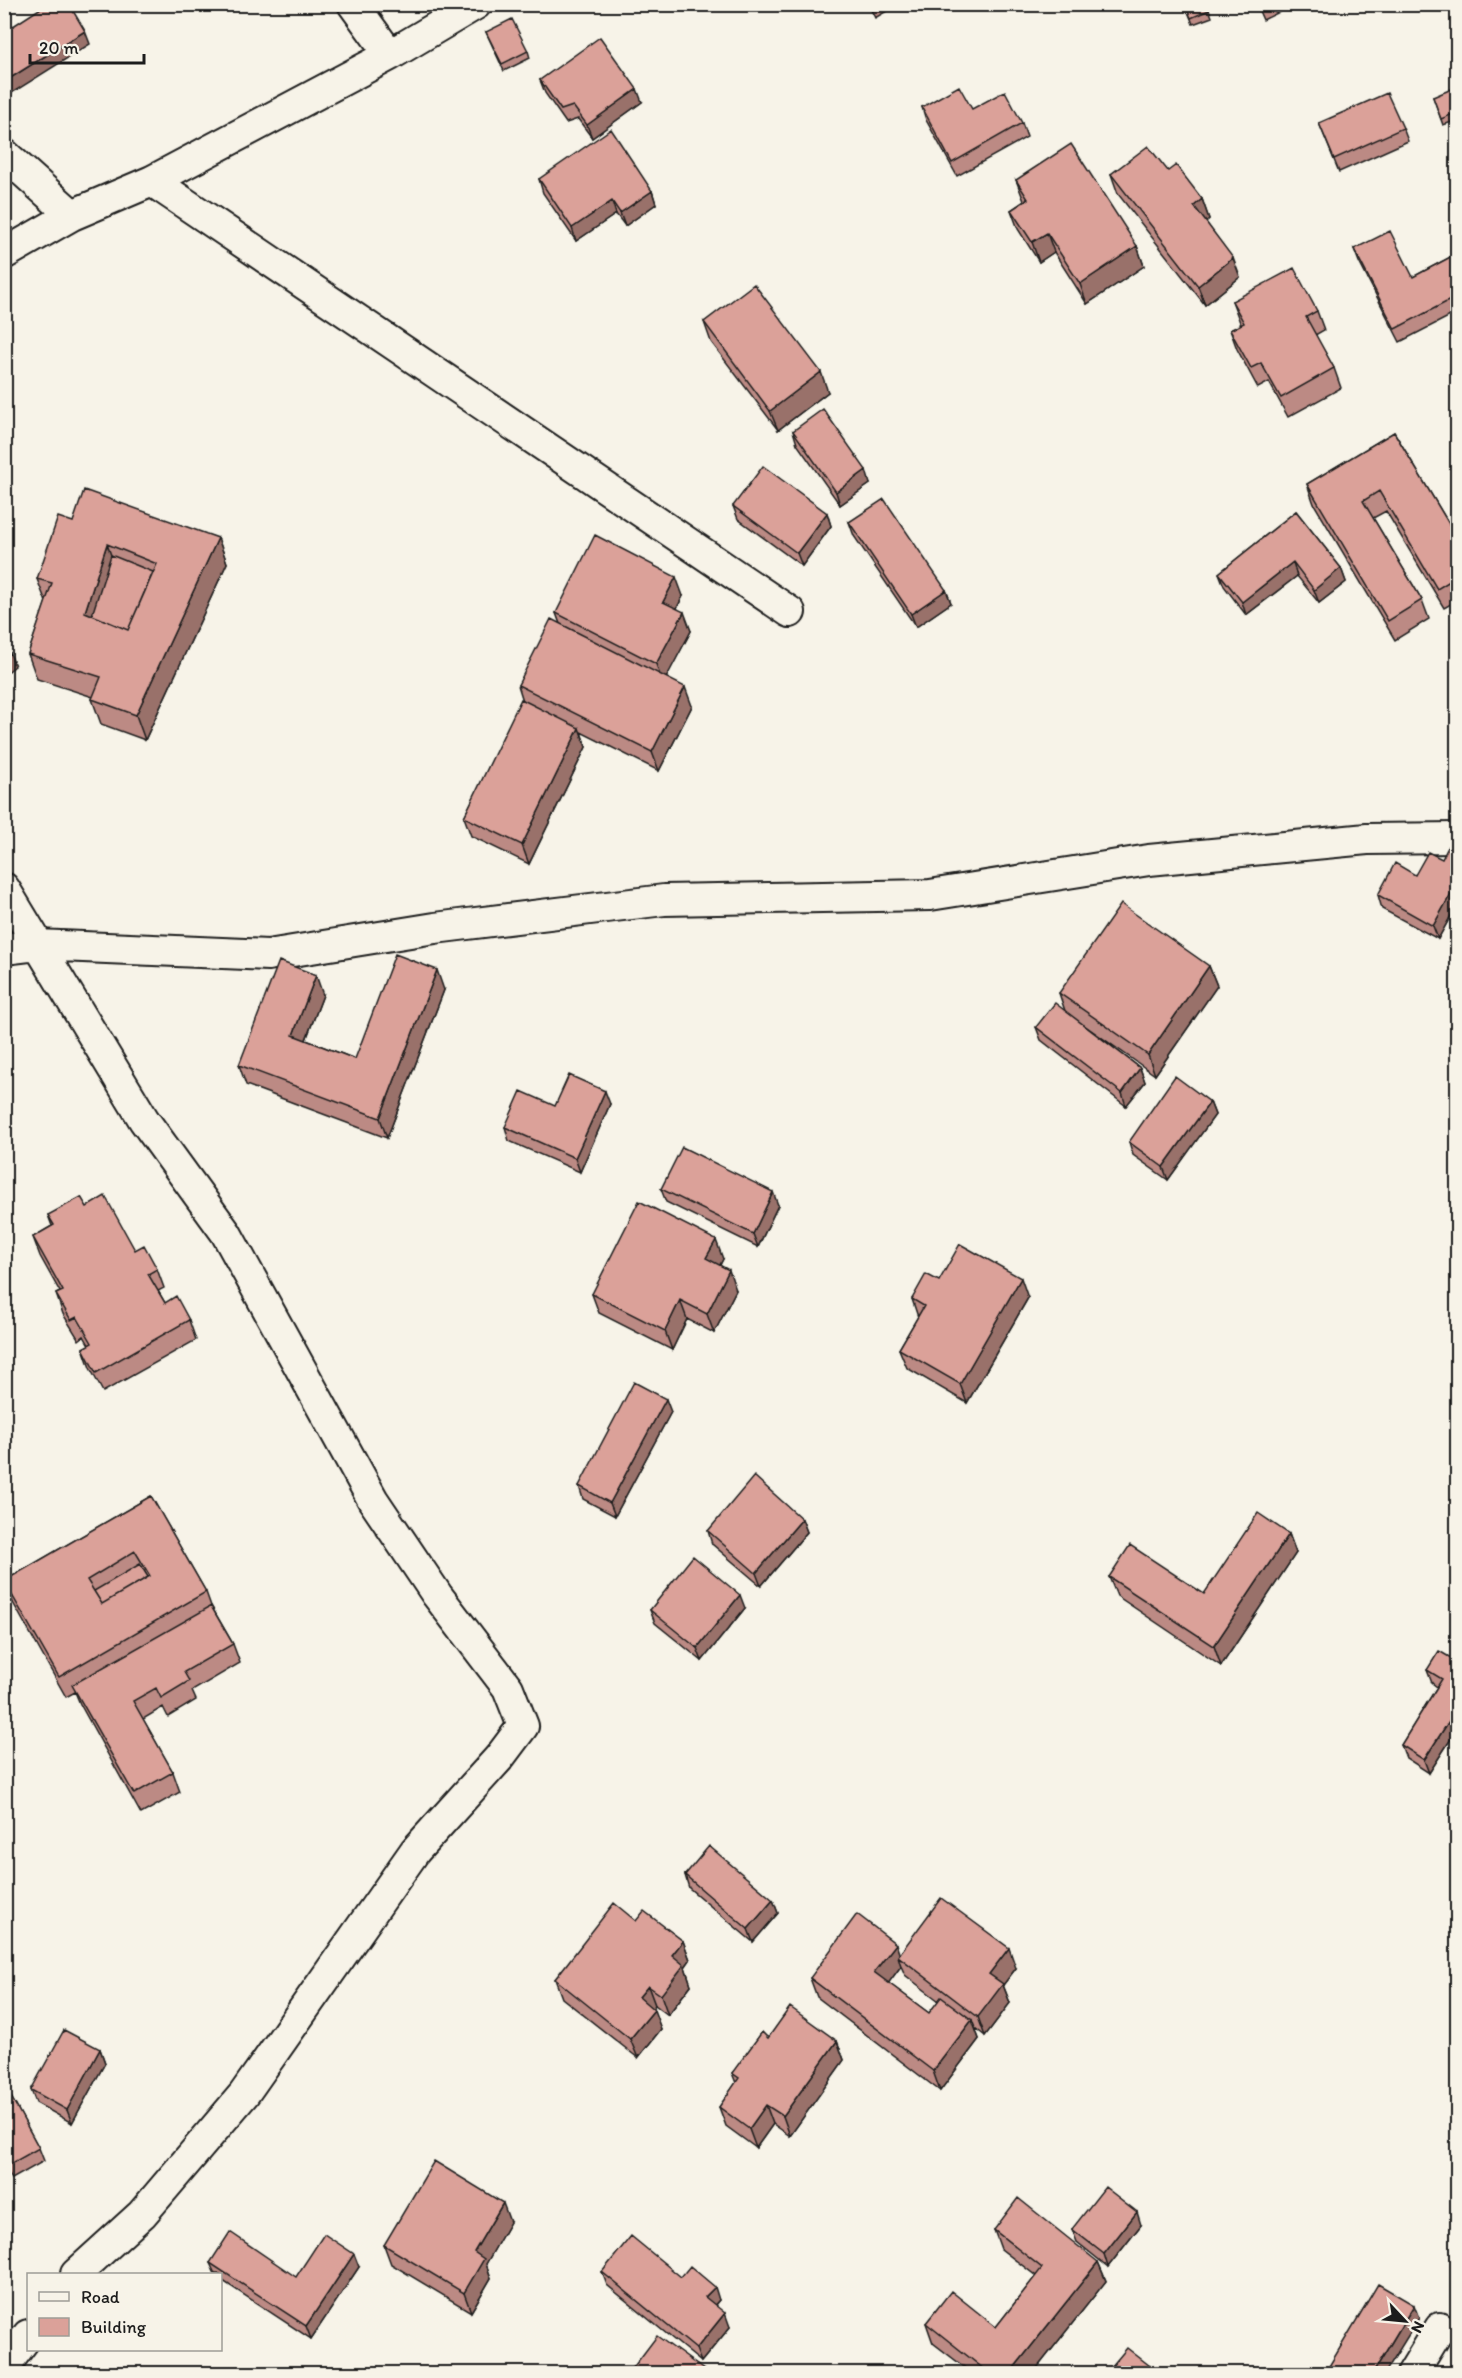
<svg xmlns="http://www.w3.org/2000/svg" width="1462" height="2378" font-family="Itim,sans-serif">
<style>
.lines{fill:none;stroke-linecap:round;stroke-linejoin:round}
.minor-casing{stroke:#1c1c1c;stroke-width:34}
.minor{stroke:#f7f3e8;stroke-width:30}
.wall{fill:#bc8a84;stroke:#1c1c1c;stroke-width:1.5;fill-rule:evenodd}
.shaded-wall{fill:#99716b;stroke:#1c1c1c;stroke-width:1.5}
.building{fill:#dba199;stroke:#1c1c1c;stroke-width:1.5;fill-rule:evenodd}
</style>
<rect width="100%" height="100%" fill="#f7f3e8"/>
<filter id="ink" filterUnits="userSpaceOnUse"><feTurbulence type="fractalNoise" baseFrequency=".0167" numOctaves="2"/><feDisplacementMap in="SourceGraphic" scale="12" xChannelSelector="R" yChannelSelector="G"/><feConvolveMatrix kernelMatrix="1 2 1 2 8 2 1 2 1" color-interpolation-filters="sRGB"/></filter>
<g filter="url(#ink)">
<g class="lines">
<g class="minor-casing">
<path id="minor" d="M353,4L390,55
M4,154L72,215
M152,181L790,612
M4,254L72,215L152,181L390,55L476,4
M4,888L144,1120L226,1233L373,1500L437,1595L508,1688L523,1726L499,1758L415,1851L244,2094L142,2214L76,2274
M4,949L37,945L268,955L435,928L664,900L930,895L1149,860L1367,839L1458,838
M4,2367L28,2335
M1412,2374L1440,2328"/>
</g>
<use href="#minor" class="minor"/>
</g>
<path class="wall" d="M868,4H899L875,18Z
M1185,4H1207L1212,17L1193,24Z
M1256,4H1296L1263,20Z
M486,32L528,51L530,58L504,71Z
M540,80L642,102L592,138L578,119L566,123L545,93Z
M1458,96V120L1443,125L1433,97Z
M922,107L972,109L1022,123L1027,137L957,176L926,120Z
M1319,123L1403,128L1408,141L1339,172Z
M1168,171L1202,199L1209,219L1206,222L1240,277L1205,305L1118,194L1111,174Z
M539,179L652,191L656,204L625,226L616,214L576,241L543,193Z
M1016,180L1137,246L1144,266L1087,304L1054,252L1039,262L1018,229L1011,210L1024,201Z
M1354,249L1413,277L1458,253V312L1400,342L1359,262Z
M1232,301L1317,311L1324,330L1315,335L1334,368L1341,388L1288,417L1269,382L1258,388L1237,349L1230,330L1241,325Z
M704,322L828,392L778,430L711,342Z
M793,431L870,484L840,505L797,444Z
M1394,432L1458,539V600L1444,608L1386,511L1373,518L1422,600L1429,619L1395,640L1314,504L1307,484Z
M733,506L827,513L831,526L802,566L738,519Z
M1296,511L1341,568L1346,582L1319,603L1297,576L1246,615L1224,586L1219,573Z
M73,522L218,538L227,563L145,740L101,724L92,699L93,697L37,679L28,654L46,602L37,579Z
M849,522L946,590L951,603L916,627L854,536Z
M683,596L677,608L691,631L666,677L692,706L659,771L581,732L586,747L529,864L471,836L464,817L523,701L518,685L560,624L556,613Z
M1458,849V903L1438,939L1382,909L1378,895L1415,875Z
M1209,966L1217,986L1155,1075L1084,1025L1140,1068L1145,1082L1126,1106L1041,1040L1036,1027L1065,1011L1059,993Z
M444,990L387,1138L246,1085L239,1065L323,995L306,1040L355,1059Z
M1210,1102L1215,1115L1168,1180L1133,1155L1129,1142Z
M610,1104L580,1172L509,1141L505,1127L555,1106Z
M661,1189L778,1205L758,1247L666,1202Z
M87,1207L157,1269L164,1288L158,1291L165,1303L189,1320L196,1340L103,1392L90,1368L83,1348L89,1345L84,1336L79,1340L63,1314L56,1294L60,1292L40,1256L33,1237L52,1226L48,1215Z
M723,1259L720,1265L736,1290L714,1333L687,1319L672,1350L599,1313L592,1294Z
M939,1281L1028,1298L967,1403L907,1368L899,1349L918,1317L912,1299Z
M671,1412L615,1516L583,1499L579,1486Z
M151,1496L206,1592L211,1606L233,1644L240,1663L192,1691L196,1700L168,1717L163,1707L143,1719L173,1772L180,1792L141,1814L80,1704L75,1692L66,1697L12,1601L4,1581Z
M802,1519L807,1532L761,1586L712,1544L708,1531Z
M1289,1534L1296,1553L1221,1666L1117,1596L1109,1577L1204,1594Z
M745,1608L702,1661L655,1623L650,1610Z
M1458,1662V1728L1429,1773L1406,1758L1401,1745L1437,1687L1432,1683L1427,1670Z
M685,1875L773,1900L778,1913L753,1942L689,1888Z
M636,1921L683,1941L690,1960L685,1967L691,1985L668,2015L655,2005L652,2008L661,2029L638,2058L562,1998L555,1979Z
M900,1954L1016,1968L1003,1985L1010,2003L985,2036L975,2028L979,2039L940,2091L817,1997L810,1978ZM901,1966L905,1975L939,2001L929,2013L888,1983Z
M768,2038L837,2041L844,2060L790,2136L773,2124L756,2148L726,2126L719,2107L736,2083L732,2073Z
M100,2049L105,2063L72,2123L36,2103L31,2090Z
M4,2084L39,2148L44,2161L12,2179L4,2165Z
M510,2222L486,2264L491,2278L471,2312L391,2264L384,2245Z
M1141,2225L1108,2267L1077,2242L1072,2229Z
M994,2230L1098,2262L1106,2281L1033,2373H972L933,2343L926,2323L996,2327L1036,2276L1001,2249Z
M210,2263L296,2277L359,2267L311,2339L220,2279V2274H215Z
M602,2272L681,2277L719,2300L715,2305L730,2327L701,2362L607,2285Z"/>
<path class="shaded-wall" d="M85,31L90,44L4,98V82Z
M637,89L642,102L592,138L587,125Z
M652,191L656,204L625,226L620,213Z
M1202,199L1209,219L1201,226L1194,206Z
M612,201L616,214L576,241L572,228Z
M1047,233L1054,252L1039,262L1032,242Z
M1137,246L1144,266L1087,304L1080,284Z
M1233,258L1240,277L1205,305L1198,286Z
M821,372L828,392L778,430L770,411Z
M866,470L870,484L840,505L836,492Z
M827,513L831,526L802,566L797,553Z
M218,538L227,563L145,740L136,715Z
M107,544L116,569L97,627L85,612Z
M1293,562L1297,576L1246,615L1242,602Z
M1341,568L1346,582L1319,603L1314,590Z
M676,577L683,596L670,621L663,602Z
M946,590L951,603L916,627L911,614Z
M684,612L691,631L663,684L656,664Z
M10,653L15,666L4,675V658Z
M685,687L692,706L659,771L652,752Z
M579,728L586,747L529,864L522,845Z
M1458,881V903L1438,939L1433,926Z
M1209,966L1217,986L1155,1075L1148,1055Z
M437,970L444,990L387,1138L380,1118Z
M316,975L323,995L300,1055L293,1035Z
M1140,1068L1145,1082L1126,1106L1122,1093Z
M605,1091L610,1104L580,1172L575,1158Z
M1210,1102L1215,1115L1168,1180L1163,1167Z
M773,1192L778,1205L758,1247L753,1234Z
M716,1240L723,1259L713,1278L706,1258Z
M729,1270L736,1290L714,1333L707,1314Z
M1021,1278L1028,1298L967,1403L960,1384Z
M680,1300L687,1319L672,1350L665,1331Z
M666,1399L671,1412L615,1516L610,1503Z
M802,1519L807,1532L761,1586L756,1573Z
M1289,1534L1296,1553L1221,1666L1214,1646Z
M740,1595L745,1608L702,1661L697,1648Z
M1458,1707V1728L1429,1773L1424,1760Z
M773,1900L778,1913L753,1942L748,1929Z
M683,1941L690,1960L685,1967L691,1985L668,2015L661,1995L672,1955Z
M896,1944L901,1959L898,1956L901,1966L882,1992L874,1972Z
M1009,1948L1016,1968L1003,1985L1010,2003L985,2036L978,2017L989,1974Z
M648,1986L655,2005L646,2017L639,1997Z
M654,2010L661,2029L638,2058L630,2039Z
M972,2020L979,2039L940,2091L933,2071Z
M837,2041L844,2060L790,2136L783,2116Z
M100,2049L105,2063L72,2123L67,2110Z
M766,2105L773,2124L756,2148L749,2129Z
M503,2203L510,2222L486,2264L491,2278L471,2312L464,2293L474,2252Z
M1137,2212L1141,2225L1108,2267L1104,2254Z
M354,2254L359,2267L311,2339L306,2326Z
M1098,2262L1106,2281L1033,2373H1010Z
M715,2287L719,2300L710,2310L705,2297Z
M1414,2305L1419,2318L1385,2373H1373Z
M725,2313L730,2327L701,2362L696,2349Z"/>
<path class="building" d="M47,4H69L85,31L4,82V32Z
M1185,4H1207L1209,10L1191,18Z
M512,19L528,51L502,64L486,32Z
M600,37L637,89L587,125L573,106L561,110L540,80Z
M959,86L972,109L1005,91L1022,123L952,163L922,107Z
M1454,88L1458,96V112L1441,119L1433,97Z
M1387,93L1403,128L1334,159L1319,123Z
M611,129L652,191L620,213L612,201L572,228L539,179Z
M1071,144L1137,246L1080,284L1047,233L1032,242L1011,210L1028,199L1016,180Z
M1148,146L1168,171L1176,165L1202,199L1194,206L1233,258L1198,286L1111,174Z
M1390,231L1413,277L1458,253V296L1395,329L1354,249Z
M1294,268L1317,311L1306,317L1334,368L1281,398L1261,363L1251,368L1230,330L1244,323L1232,301Z
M754,284L821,372L770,411L704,322Z
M823,409L866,470L836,492L793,431Z
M1394,432L1458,539V576L1437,589L1379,491L1363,501L1422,600L1388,621L1307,484Z
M763,466L827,513L797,553L733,506Z
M84,490L218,538L136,715L92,699L101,677L28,654L52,583L37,579L58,517L73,522ZM107,544L157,564L128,630L85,612Z
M884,499L946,590L911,614L849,522Z
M1296,511L1341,568L1314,590L1293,562L1242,602L1219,573Z
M595,535L676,577L663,602L684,612L656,664L556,613Z
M111,555L153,572L128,630L92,615Z
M551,619L685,687L652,752L518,685Z
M4,647L10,653L4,658Z
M521,699L579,728L522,845L464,817Z
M1449,845L1458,849V881L1433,926L1378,895L1395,863L1415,875L1428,852L1442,859Z
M1121,904L1209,966L1148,1055L1059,993Z
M395,954L437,970L380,1118L239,1065L279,961L316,975L293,1035L355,1059Z
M1055,1003L1140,1068L1122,1093L1036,1027Z
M569,1075L605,1091L575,1158L505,1127L521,1091L555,1106Z
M1175,1076L1210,1102L1163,1167L1129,1142Z
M682,1147L773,1192L753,1234L661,1189Z
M105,1196L135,1250L144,1245L157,1269L148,1274L165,1303L176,1296L189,1320L96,1373L83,1348L92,1343L77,1317L71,1320L56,1294L63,1291L33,1237L54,1225L48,1215L81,1197L87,1207Z
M639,1201L716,1240L706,1258L729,1270L707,1314L680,1300L665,1331L592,1294Z
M960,1244L1021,1278L960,1384L899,1349L924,1306L912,1299L926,1274L939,1281Z
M634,1382L666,1399L610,1503L579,1486Z
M754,1476L802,1519L756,1573L708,1531Z
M151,1496L206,1592L59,1677L4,1581ZM135,1551L150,1576L102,1604L87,1580Z
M1258,1513L1289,1534L1214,1646L1109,1577L1130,1545L1204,1594Z
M693,1556L740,1595L697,1648L650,1610Z
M140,1564L148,1577L102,1604L94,1591Z
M211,1606L233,1644L184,1672L189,1681L161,1698L156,1688L133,1701L173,1772L134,1794L72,1685Z
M1439,1651L1458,1662V1707L1424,1760L1401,1745L1442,1679L1427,1670Z
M709,1846L773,1900L748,1929L685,1875Z
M941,1898L1009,1948L989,1974L1003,1984L978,2017L898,1956Z
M614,1903L636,1921L644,1911L683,1941L672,1955L684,1965L661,1995L648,1986L639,1997L654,2010L630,2039L555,1979Z
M857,1914L896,1944L874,1972L929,2013L941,1997L972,2020L933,2071L810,1978Z
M790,2007L837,2041L783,2116L766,2105L749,2129L719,2107L739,2078L732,2073L762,2032L768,2038Z
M64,2030L100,2049L67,2110L31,2090Z
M4,2084L39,2148L7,2166L4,2161Z
M434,2161L503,2203L474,2252L484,2259L464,2293L384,2245Z
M1105,2187L1137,2212L1104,2254L1072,2229Z
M1018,2198L1098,2262L1010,2373H989L926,2323L951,2291L996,2327L1042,2268L994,2230Z
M230,2232L296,2277L324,2234L354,2254L306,2326L210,2263Z
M631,2236L681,2277L690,2266L715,2287L705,2297L725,2313L696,2349L602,2272Z
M1378,2284L1414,2305L1373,2373H1325Z
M657,2336L708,2373H629Z
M1127,2348L1159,2373H1106Z"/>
</g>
<rect width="1462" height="2378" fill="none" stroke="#f7f3e8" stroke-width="24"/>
<rect x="12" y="12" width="1438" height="2354" fill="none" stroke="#1c1c1c" stroke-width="2" filter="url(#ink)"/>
<rect x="27" y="2273" width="195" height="78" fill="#f7f3e8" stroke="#9f9d96" stroke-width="1.5"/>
<rect x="39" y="2292" width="30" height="9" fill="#f7f3e8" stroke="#9f9d96" stroke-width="1.5"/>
<text x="81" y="2303" font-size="18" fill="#1c1c1c">Road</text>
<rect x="39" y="2318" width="30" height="18" fill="#dba199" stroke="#9f9d96" stroke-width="1.5"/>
<text x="81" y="2333" font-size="18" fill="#1c1c1c">Building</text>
<g transform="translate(1405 2321) rotate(116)" stroke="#f7f3e8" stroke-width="4.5" paint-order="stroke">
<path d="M0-4.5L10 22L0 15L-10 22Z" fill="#1c1c1c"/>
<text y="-9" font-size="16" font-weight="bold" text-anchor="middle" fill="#1c1c1c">N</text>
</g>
<path d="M30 54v9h114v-9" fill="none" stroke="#1c1c1c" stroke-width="3"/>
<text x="39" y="54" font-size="18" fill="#1c1c1c" stroke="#f7f3e8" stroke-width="4.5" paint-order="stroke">20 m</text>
</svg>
